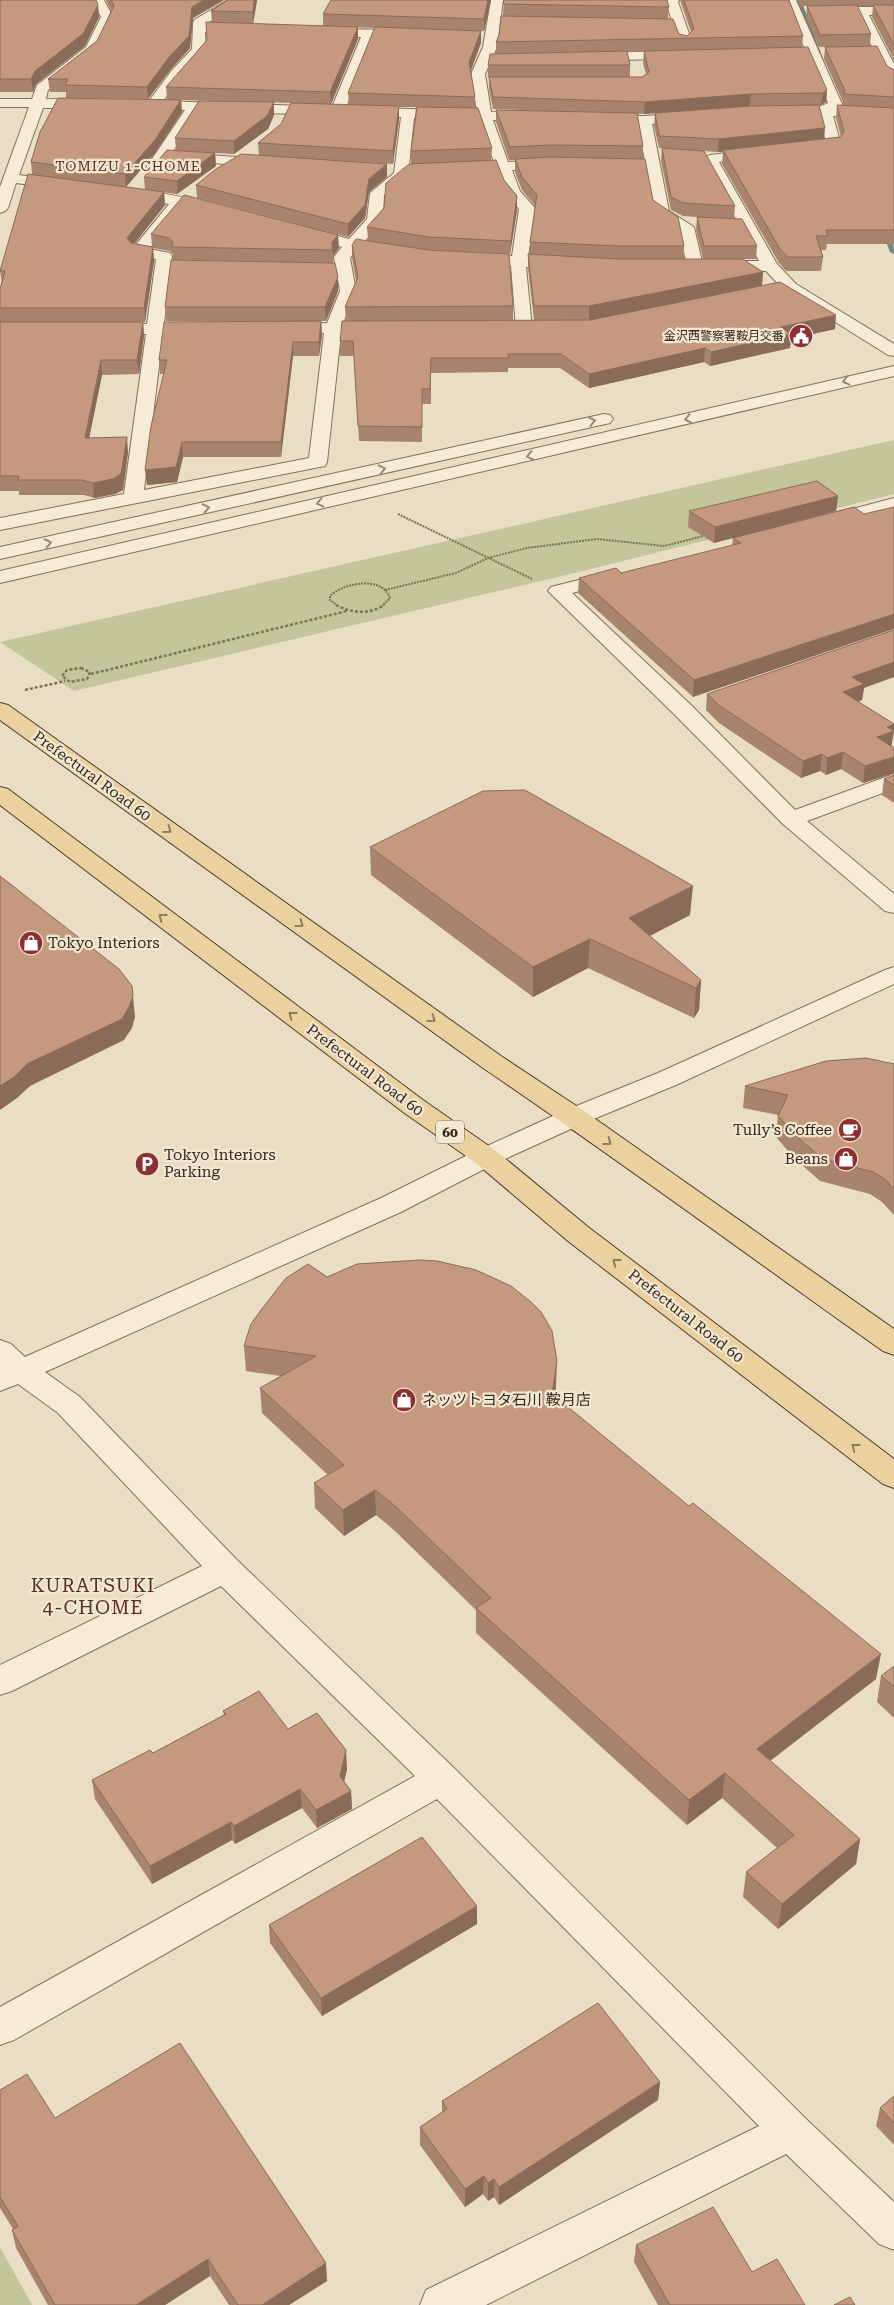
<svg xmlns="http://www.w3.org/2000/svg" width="894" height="2305" font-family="'Roboto Serif','Noto Sans JP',serif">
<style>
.green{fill:#c2c698}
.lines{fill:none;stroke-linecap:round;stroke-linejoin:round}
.stream{fill:#6d8a82;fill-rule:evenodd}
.minor-casing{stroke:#82705c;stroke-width:2}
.major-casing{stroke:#503e30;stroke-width:2}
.path-far1{stroke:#82705c;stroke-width:2;stroke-dasharray:2 1;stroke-linecap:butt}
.path{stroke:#82705c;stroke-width:2.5;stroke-dasharray:3 2;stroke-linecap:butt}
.minor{fill:#f5ebd6;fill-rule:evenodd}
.major{fill:#ead19e;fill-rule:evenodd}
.wall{fill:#a9846c;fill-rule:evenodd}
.shaded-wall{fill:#896b58}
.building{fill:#c4997d;stroke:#896b58}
.oneway{stroke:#948a7a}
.oneway2{stroke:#8e7c5e}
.labels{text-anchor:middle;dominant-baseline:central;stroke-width:4.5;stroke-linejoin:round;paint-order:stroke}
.far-poi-label{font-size:12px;fill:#33281e;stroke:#f2e8d2;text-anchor:end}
.far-neighbourhood-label{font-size:14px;letter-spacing:1px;fill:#5c2d22;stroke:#f2e8d2}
.shield{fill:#f2e8d2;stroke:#6c6254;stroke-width:1}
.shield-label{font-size:14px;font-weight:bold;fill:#33281e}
.street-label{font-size:15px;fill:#33281e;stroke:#f2e8d2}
.poi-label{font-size:15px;fill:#33281e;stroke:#f2e8d2;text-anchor:start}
.near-neighbourhood-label{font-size:19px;letter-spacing:1px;fill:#5c2d22;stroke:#f2e8d2}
</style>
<rect width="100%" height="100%" fill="#e9ddc3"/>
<path class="green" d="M894,440V494L558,577L74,691L0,642Z
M0,2247L32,2305H0Z"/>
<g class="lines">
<path class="stream" d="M795,0H801L825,64L820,63Z
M885,227C893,232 894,245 894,254L890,252L881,229Z"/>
<g class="minor-casing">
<path id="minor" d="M92,0H104L113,17L97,52L48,90L46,99L93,100L100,104L93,108H43L19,175L62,181L69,185L62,189L16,183L8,208L5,211L0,213V187L29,107H0V99H32L37,85L86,47L101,17Z
M228,0H243L206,24L243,25L249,29L243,33L205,32L206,50L182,76L163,101L332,107L361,37L321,36L316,35L315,32L316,29L410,30L415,31L416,34L415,37H374L346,107L477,111L471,74L483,47L491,0H503L497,47L485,74L491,112L533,113L540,117L533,121L493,120L508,162L551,160L558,164L551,168L512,170L520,191L535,208L528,257L567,259L573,261L575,264L573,267L567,269L526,267L532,328L530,332H518L516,328L511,266L472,264L466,262L464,259L466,256L472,254L512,256L519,209L506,192L497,171L462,172L455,168L462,164L494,162L479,120L414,118L408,175L384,195L383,220L364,242L396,248L398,251L396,254L390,256L356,250L350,258L356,291L343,323H385L387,327L385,331L379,332L341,333L327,462L325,466L0,530V518L124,494L146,334H106L100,333L98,329L100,325L106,324H147L156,259L132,255L130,252L169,204L124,197L121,194C129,183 205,202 220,206L223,209L220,212L215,214L182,206L149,249L170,253L172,256L164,323H201L207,324L209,328L207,332L201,333H163L144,490L309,458L324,333L310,332L308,328L310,324L327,323L340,291L334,257L342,247L298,234L295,231L298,228L303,226L349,239L367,219L370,193L394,173L401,117L199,111L170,156L158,171H148L146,168L185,110L144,109L137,105L139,102L149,101L172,70L192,49L193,23L194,20Z
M665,0H679L678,2L692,42L690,45H680L674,29H638L632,25L638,21H672Z
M784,0H796L842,104L839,108L894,112V120L833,116L841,145L839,148L805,152L800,151L798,148L800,145L826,142L819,115L783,116L776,112C785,101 814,112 828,103Z
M823,7H894V15H869L894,64V82L887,78L857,15L819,14L817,11Z
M681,51L686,52L688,55L686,58L591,61L584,57L591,53Z
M691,113L696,114L698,117L696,120L652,124L669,211L694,227L703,266L701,269H689L687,266L679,229L654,213L646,170L609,169L602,165L609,161H645L638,124L601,123L594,119L601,115L644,116Z
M760,149L765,150L767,153L765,156L719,162L777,264L796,284L894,344V356L888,355L784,290L766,271H717L711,269L709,266L711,263L717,261H759L703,159L710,155Z
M177,153L267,159L274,163L267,167L172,160L170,157L172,154Z
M894,366V376L0,583V571Z
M604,414L610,415L613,419L610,423L0,559V547Z
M894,498V510L825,528L818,526L815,522L818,518Z
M614,571L621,573L624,577L621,581L572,593L690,704L795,810L894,774V789L807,821L894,894V913L885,911L783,824L674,714L548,591L551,587Z
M894,967V984L676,1085L584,1123L496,1163L401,1212L45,1372L80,1397L237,1560L454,1768L805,2118L894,2202V2250L879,2244L786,2154L486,2305H420L426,2290L759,2126L437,1799L14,2040L0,2045V2007L415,1776L221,1586L12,1691L0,1695V1665L202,1566L58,1413L18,1384L0,1391V1340L11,1344L25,1357L381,1198L476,1151L564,1111L658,1073L885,970Z"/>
</g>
<g class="major-casing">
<path id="major" d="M0,703L8,705L501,1056L584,1111L894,1329V1355L883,1351C750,1257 618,1159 483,1068L0,720Z
M0,787L8,789L423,1100L496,1151L588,1227L894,1459V1488L883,1484L568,1241L476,1163L403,1112L0,805Z"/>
</g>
<path class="path-far1" d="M398,514L532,579
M385,590L456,573L488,558L527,548L597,539L664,546L707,535
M338,606L330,600V596C343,583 382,575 390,598L382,606"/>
<path class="path" d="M336,605C351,613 369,615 384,605
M81,668L90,672L87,679L70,682L62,676L67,670Z
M91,674L347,611
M25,690L65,681"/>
<use href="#minor" class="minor"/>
<use href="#major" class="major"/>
</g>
<path class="wall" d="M0,0L98,5L99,17L85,46L36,84L33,92H0Z
M106,0H224L193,18L190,48L171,69L148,99H167L166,87L358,39L331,104L349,105L348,93L375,28L323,26V14L491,0L484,31L454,30L481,31V43L471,71L475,97V108L492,148L491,160L504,180L517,196V210L510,254L429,250L513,306V320H534L528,268V254L530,255V242L536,207L522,190L515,172V160H509L496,122V110L548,111L493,109L489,89V77H488V65L496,54V42L499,35L503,16L504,0L669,7L668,19L679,34L687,36L691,32L680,0H789L803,36L802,47L827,90L826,102L821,105H819L824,139L841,137L836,118L837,105L843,106V102L824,59L825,47H819L806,18L807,6H826H801L797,0H894V60L872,17L873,6H857L871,34L870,46L887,66L894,70V244H827L826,250H821L823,257L821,271H786L779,263L722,164L723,152H718L704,151L735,206L734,218L757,246L756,259H703L696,230L697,217L683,216L671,210L661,161L662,148H659L654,126L655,113L637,114L643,146V159L653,200L684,246V259L763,272L762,285L835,329L791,339L790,348L710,366L704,362L589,388L560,368H508V372L431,373V404H422V442L359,441L354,356H340V341L346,321L345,307L356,281L352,258V245L368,240L367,227L384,208L411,164V151L416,107H399V119L393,164L318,159L387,164V177L369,192L365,218L348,237L197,198L196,185L259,155L258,143L281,124L291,103L181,100L182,112L155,153L126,187L164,192L165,205L134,244L152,247L151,234L339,248L333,256V263L173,260V254L170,251L153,248L154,261L145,322H143L144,336L139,374L102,375L89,438L128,452L123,490L115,494L94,498L84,495H19V491H0V289L2,283L0,271L32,174L31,162L141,99L66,98V92H50L48,79L97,41L111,11ZM644,51L643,63L646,74L642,77H630V65L627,52Z
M257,0L253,24L212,22L211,11Z
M274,115L268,129L234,154L215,153L216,166L177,194L145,190L144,177L176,150L175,138Z
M338,277V291L326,321H321L322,335L319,356H293L281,457H183L177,482L147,485L164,374H160L159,360L274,321H166L165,307Z
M838,496L836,511L714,543L688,527L689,511Z
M854,507L693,697L578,593L579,578L621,573L732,546L733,538Z
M864,688L862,700L858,702L893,731L891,747L894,748V773L863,783L841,769L826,775L820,771L801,778L719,723L706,710L707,694Z
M894,775V803L882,795L884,779Z
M370,847L690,915L650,936L701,980L699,1010L694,1018L588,968L533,997L371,875Z
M894,1064V1215L882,1202L870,1194L820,1181L795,1159L776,1137L778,1115L743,1108L745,1086Z
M327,1277L556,1386L555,1395L876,1679L770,1761L860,1839L856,1864L778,1929L743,1897L746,1872L777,1848L722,1798L687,1825L476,1633V1610L395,1531L376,1515L344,1536L315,1508L314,1483L328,1475L262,1413L260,1388L281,1376L246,1371L244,1346Z
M894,1666V1718L877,1702L881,1676Z
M223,1711L288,1729L347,1769L344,1782L351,1791L352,1809L317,1828L302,1808L235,1844L232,1840L152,1884L95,1799L92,1780L153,1753L224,1716Z
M477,1924L322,2016L270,1943L269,1925Z
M660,2082L658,2100L499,2205L494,2197L488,2201L483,2194L465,2207L420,2145V2127L442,2112V2101Z
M0,2090L55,2118L327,2281L289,2305H229L210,2276L165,2305H48L16,2248L12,2230L13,2229L0,2208Z
M894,2096V2145L876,2126L880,2108Z
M636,2245L752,2272L805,2305H658L634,2262Z"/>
<path class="shaded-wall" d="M204,0H224L193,18L190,48L171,69L148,99L147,87L192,7Z
M254,0H257L253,24V12Z
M488,0H491L484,31V19Z
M98,5L99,17L85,46L36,84L33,92L31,79L35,71Z
M358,27V39L331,104L330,92Z
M481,31V43L469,74V62Z
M827,90L826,102L821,105L823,93Z
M751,94L750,106L644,114L645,102Z
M181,100L182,112L155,153L126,187L125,174Z
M274,102V115L268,129L234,154V141Z
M399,106V119L393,164V151Z
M825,128L824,140L718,152L719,139Z
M215,153L216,166L177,194V181Z
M387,164V177L369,192L365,218L348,237V224L369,179Z
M164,192L165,205L128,252L127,238Z
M517,196V210L510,254L511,241Z
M338,235L339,248L333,256L332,242Z
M153,247L154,261L145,322L144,308Z
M763,272L762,285L589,320V306Z
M338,277V291L326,321L325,307Z
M836,315L835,329L791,339L790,348L710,366L711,352L781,327Z
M321,321L322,335L319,356V342Z
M143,322L144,336L139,374L137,360Z
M293,342V356L281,457V442Z
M705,348L704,362L589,388V374Z
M101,360L102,375L86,453L85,438Z
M127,437L128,452L123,490L115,494L94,498L93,483Z
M182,442L183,457L177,482L147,485L145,470Z
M838,496L836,511L714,543L715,527Z
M894,614V629L693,697L694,680Z
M894,662V677L864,688L862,700L841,708L843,692L852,677Z
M894,724V731L891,748L877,737L887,727Z
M843,752L841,769L826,775L827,758Z
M822,754L820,771L801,778L803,761Z
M894,757V773L863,783L865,766Z
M693,886L690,915L628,947L629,918Z
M590,939L588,968L533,997V967Z
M701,980L699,1010L694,1018L696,988Z
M132,986L135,1017L132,1028L124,1040L30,1086L17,1098L0,1110V1086L27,1064Z
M557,1361L556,1386L551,1419L552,1394Z
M375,1490L376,1515L344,1536L343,1510Z
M881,1654L876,1679L753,1774L757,1749Z
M346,1750L347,1769L341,1795L340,1776Z
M725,1773L722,1798L687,1825L689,1800Z
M300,1789L302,1808L235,1844L234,1826Z
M351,1791L352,1809L317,1828L316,1810Z
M231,1822L232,1840L152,1884L150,1866Z
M860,1839L856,1864L778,1929L782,1904Z
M477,1906V1924L322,2016L321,1998Z
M660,2082L658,2100L499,2205V2187Z
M484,2176L483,2194L465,2207V2189Z
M494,2179V2197L488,2201V2183Z
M208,2259L210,2276L165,2305H136Z
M326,2263L327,2281L289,2305H262Z"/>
<path class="building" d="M0,0H96L98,5L83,34L35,71L31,79H0Z
M111,0H204L192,7L189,36L170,56L147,87L65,85L68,79H48L97,41L114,6Z
M228,0H254L253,12L211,11Z
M331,0H488L484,19L323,14Z
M504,0H667L669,7L503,4Z
M684,0H789L803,36L496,42L499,35L501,16L673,19L679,34L687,36L694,29Z
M857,5L871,34L820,35L807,6Z
M873,5H894V45Z
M206,22L358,27L330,92L166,87L207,40Z
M375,27L481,31L469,62L475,97L348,93Z
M877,46L887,66L894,70V97L844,94L845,91L825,47Z
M808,47L827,90L823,93L751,94L645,102L493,97L489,77H642L649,72L644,51Z
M627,51L630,65H488L490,54Z
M58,98L181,100L155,140L125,174L31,162L40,132Z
M199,101L274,102L267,116L234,141L175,138Z
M291,103L399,106L393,151L258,143L281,124Z
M819,105L825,128L719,139L659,136L655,113L751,106Z
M837,105L894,108V230H826L828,236H816L823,257H788L780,249L723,150L840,137L844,132Z
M417,107L478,108L492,148L411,151Z
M496,110L637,113L643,146L550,145L510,147Z
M662,148L704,151L735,206L683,203L671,197Z
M167,150L215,153L177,181L144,177Z
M241,154L387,164L369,179L365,205L348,224L196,185L216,169Z
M550,157L645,159L653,200L678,217L684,246H618L530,242L537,195L522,177L515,159Z
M496,160L504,180L517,196L511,241L429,237L367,227L384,208L386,183L409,164Z
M28,174L164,192L127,238L131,243L153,247L144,308H0V289L5,271H0Z
M184,195L338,235L332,242V250L172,247L173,242L169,238L151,234Z
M697,217L742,219L757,246H704Z
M356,239L429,250L509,254L513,306L345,307L358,277L352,245Z
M528,254L618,259H743L763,272L589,306H534Z
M171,260L335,263L338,277L325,307H165Z
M780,282L836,315L781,327L791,334L711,352L705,348L589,374L561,354H508L509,358H431L430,389H422V427L358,426L353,341H340L342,321L590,320Z
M321,321L319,342H293L281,442H182L176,467L145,470L151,426L167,360H159L164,322Z
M0,322H143L137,360H101L85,438L127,437L121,474L113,479L93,483L82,480H18L19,476H0Z
M817,481L838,496L715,527L689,511Z
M854,507L864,514L894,507V614L694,680L579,578L616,568L621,573L741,543L733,538Z
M894,630V662L852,677L864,684L843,692L894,724L887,727L894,731L877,737L894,748V757L865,766L843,752L827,758L822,754L803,761L720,706L707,694Z
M894,775V785L884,779Z
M525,790L693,886L629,918L701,980L696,988L590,939L533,967L370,847L483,791Z
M0,876L119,969L132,986L133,996L129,1007L122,1019L27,1064L14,1077L0,1086Z
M866,1058L894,1064V1190L886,1180L873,1172L823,1159L797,1137L778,1116L788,1095L745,1086L826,1061Z
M420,1260L437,1261L476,1270L511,1286L531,1302L541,1312L552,1331L557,1361L552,1394L689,1506L693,1503L881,1654L757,1749L860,1839L782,1904L746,1872L794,1835L725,1773L689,1800L476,1608L491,1598L394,1505L375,1490L343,1510L314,1483L344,1465L260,1388L316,1356L244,1346L251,1324L261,1310L286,1278L308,1264L327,1277L357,1264Z
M894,1666V1687L881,1676Z
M259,1691L288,1729L317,1713L346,1750L340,1776L351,1791L316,1810L300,1789L234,1826L231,1822L150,1866L92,1780L150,1750L153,1753L226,1714L223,1711Z
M422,1837L477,1906L321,1998L269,1925Z
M598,2003L660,2082L499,2187L494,2179L488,2183L484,2176L465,2189L420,2127L447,2109L442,2101Z
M180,2043L326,2263L262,2305H238L208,2259L136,2305H55L12,2230L18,2226L0,2197V2090L27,2074L55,2118Z
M894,2096V2123L880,2108Z
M713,2207L752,2272L777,2259L805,2305H670L636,2245Z
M850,2297L855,2305H834Z"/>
<defs><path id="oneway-chevron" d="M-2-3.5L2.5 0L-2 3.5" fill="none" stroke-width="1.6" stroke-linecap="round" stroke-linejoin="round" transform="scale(1.25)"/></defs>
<g class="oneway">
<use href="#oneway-chevron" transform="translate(846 381) rotate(166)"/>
<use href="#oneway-chevron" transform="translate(688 419) rotate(168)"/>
<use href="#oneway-chevron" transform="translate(592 421) rotate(-13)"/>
<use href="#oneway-chevron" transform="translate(530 456) rotate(167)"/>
<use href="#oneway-chevron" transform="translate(382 469) rotate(-13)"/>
<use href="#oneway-chevron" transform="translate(320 503) rotate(167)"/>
<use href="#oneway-chevron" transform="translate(206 508) rotate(-12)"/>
<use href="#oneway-chevron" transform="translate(48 543) rotate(-12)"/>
</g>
<g class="oneway2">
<use href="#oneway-chevron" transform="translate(168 830) rotate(36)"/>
<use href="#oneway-chevron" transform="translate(162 917) rotate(-143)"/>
<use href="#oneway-chevron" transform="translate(300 924) rotate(36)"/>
<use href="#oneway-chevron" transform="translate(292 1015) rotate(-143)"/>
<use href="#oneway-chevron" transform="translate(432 1019) rotate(36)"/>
<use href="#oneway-chevron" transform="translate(608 1142) rotate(37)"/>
<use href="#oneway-chevron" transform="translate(616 1262) rotate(-142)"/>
<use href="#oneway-chevron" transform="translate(855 1447) rotate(-142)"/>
</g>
<defs>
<g id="civic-disc" transform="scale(1.25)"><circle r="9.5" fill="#8b3133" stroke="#f2e8d2"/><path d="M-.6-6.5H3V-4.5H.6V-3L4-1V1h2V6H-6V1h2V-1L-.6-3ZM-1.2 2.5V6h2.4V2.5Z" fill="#fff"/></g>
<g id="shop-disc" transform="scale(1.25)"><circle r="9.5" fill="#8b3133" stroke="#f2e8d2"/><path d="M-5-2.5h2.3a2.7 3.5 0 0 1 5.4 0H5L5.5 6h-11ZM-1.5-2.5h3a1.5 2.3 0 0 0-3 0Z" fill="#fff"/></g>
<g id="cafe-disc" transform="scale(1.25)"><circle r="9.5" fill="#8b3133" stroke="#f2e8d2"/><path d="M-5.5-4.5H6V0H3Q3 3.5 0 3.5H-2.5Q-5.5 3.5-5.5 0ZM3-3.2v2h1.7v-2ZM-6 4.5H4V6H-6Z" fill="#fff"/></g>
<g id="parking-disc" transform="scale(1.25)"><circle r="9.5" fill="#8b3133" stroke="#f2e8d2"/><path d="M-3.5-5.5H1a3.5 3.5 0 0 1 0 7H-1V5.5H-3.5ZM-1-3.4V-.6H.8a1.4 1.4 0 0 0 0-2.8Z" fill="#fff"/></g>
</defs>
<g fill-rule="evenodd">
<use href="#civic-disc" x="801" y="336"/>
<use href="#shop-disc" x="31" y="943"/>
<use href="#cafe-disc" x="850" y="1130"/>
<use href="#shop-disc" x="846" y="1159"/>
<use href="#parking-disc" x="147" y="1164"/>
<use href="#shop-disc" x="404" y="1400"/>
</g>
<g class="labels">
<g class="far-poi-label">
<text x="784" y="336">金沢西警察署鞍月交番</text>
</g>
<g class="far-neighbourhood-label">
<text x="128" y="166">TOMIZU 1-CHOME</text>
</g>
<rect class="shield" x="436" y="1120.5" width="28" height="23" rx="4"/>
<g class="shield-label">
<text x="450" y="1132">60</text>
</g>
<g class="street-label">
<text transform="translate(92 776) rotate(36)">Prefectural Road 60</text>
<text transform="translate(365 1070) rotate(37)">Prefectural Road 60</text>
<text transform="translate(686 1316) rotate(38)">Prefectural Road 60</text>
</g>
<g class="poi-label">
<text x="48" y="943">Tokyo Interiors</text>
<text x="832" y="1130" text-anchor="end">Tully’s Coffee</text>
<text x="164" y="1155">Tokyo Interiors<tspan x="164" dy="17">Parking</tspan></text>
<text x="828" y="1159" text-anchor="end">Beans</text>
<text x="422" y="1400">ネッツトヨタ石川 鞍月店</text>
</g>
<g class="near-neighbourhood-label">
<text x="93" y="1585">KURATSUKI<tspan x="93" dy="22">4-CHOME</tspan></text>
</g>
</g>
</svg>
